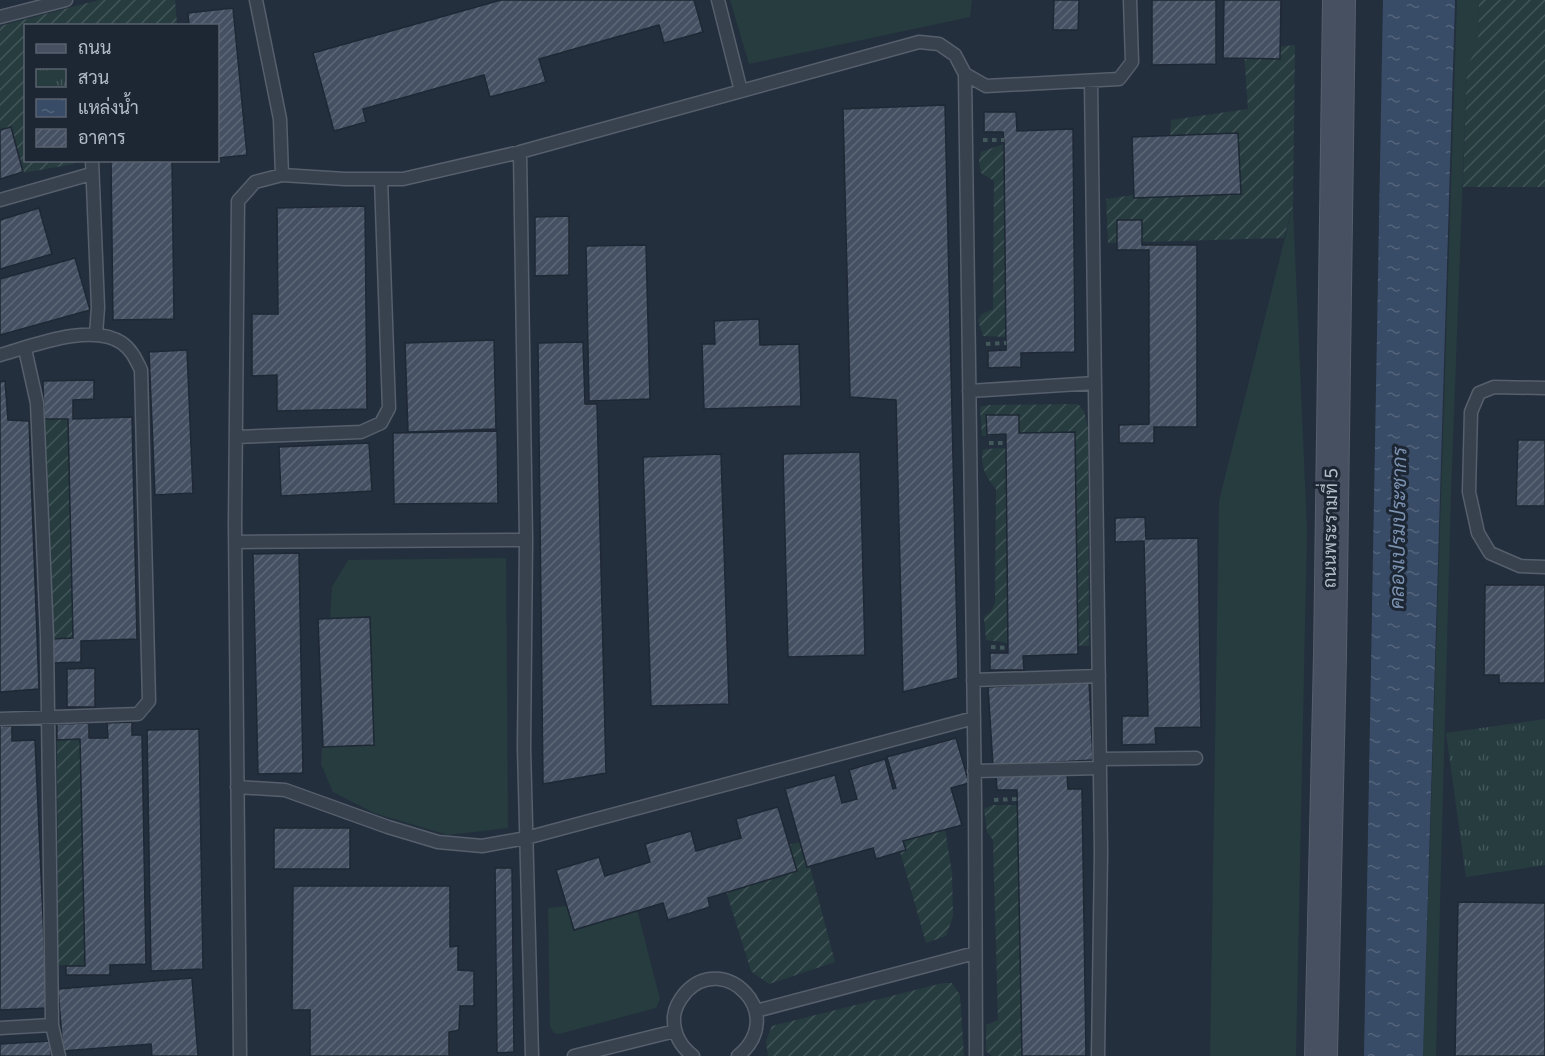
<svg xmlns="http://www.w3.org/2000/svg" width="1545" height="1056" font-family="Overpass,Sarabun,sans-serif">
<style>
.grass{fill:#263c3f}
.park{fill:url(#park-tufts)}
.garden{fill:url(#garden-furrows)}
.water{fill:url(#water-ripples)}
.building{fill:url(#building-hatch);stroke:#1f2835;stroke-width:1.5}
.lines{fill:none;stroke-linecap:round;stroke-linejoin:round}
.service-casing{stroke:#565f6c;stroke-width:15}
.secondary-casing{stroke:#565f6c;stroke-width:34}
.path{stroke:#44595c;stroke-width:4;stroke-dasharray:4.5 4.5;stroke-linecap:butt}
.service{stroke:#38414e;stroke-width:12}
.secondary{stroke:#465061;stroke-width:32}
.labels{text-anchor:middle;dominant-baseline:central;stroke-width:6;stroke-linejoin:round;paint-order:stroke}
.street-label{font-size:18px;fill:#b4bcc9;stroke:#1d2633}
.water-label{font-size:20px;font-style:italic;fill:#7c92b1;stroke:#1d2633}
</style>
<defs>
<pattern id="park-tufts" width="24" height="20" patternUnits="userSpaceOnUse" patternTransform="scale(1.5)"><rect width="24" height="20" fill="#263c3f"/><path d="M3 7l-1-3M5 7V3M7 7l1-3M15 17l-1-3M17 17v-4M19 17l1-3" fill="none" stroke="#435659"/></pattern>
<pattern id="garden-furrows" width="10" height="10" patternUnits="userSpaceOnUse" patternTransform="scale(1.5)"><rect width="10" height="10" fill="#263c3f"/><path d="M-1 1l2-2M0 10L10 0M9 11l2-2" fill="none" stroke="#435659"/></pattern>
<pattern id="water-ripples" width="26" height="14" patternUnits="userSpaceOnUse" patternTransform="scale(1.5)"><rect width="26" height="14" fill="#394c67"/><path d="M2 4q2-2 4 0t4 0M15 11q2-2 4 0t4 0" fill="none" stroke="#53647b"/></pattern>
<pattern id="building-hatch" width="6" height="6" patternUnits="userSpaceOnUse" patternTransform="scale(1.5)"><rect width="6" height="6" fill="#455162"/><path d="M-1 1l2-2M0 6l6-6M5 7l2-2" fill="none" stroke="#5d6877"/></pattern>
</defs>
<rect width="100%" height="100%" fill="#242f3e"/>
<path class="grass" d="M730,0H972L970,17L749,64Z
M1457,0H1479L1478,48L1467,66L1451,494L1436,1056H1423Z
M1293,206L1307,530L1296,1056H1210L1219,501Z
M506,558L508,828L448,835L374,813L333,792L321,764L332,587L348,560Z
M634,898L660,999L656,1008L559,1034L554,1033L550,1027L548,908Z"/>
<path class="park" d="M1545,719V865L1466,877L1446,733Z"/>
<path class="garden" d="M99,0H175L177,25L26,26V160L75,161L74,164L0,177V26Z
M1479,0H1545V187H1463L1467,66L1478,47Z
M1295,45L1293,206L1284,238L1108,243L1106,199L1167,190L1171,120L1248,109L1244,51Z
M1004,144L1006,337L983,336L978,320L982,314L993,309L994,181L981,173L979,161L981,152Z
M1078,404L1084,411L1088,428L1089,646L1009,643L986,640L984,617L991,611L995,603L996,489C985,476 980,466 983,449L1006,448V435L982,436L980,407L989,405Z
M44,419H68L73,638L51,639Z
M80,739L85,966L58,965L57,740Z
M993,805H1018L1022,1056H992L986,1051V1025L998,1020L993,840L987,832L984,809Z
M945,829L952,873L953,916L946,936L926,943L897,841Z
M803,841L835,962L769,984L751,971L718,865Z
M943,983H952L960,995L964,1056H768L766,1041L772,1026Z"/>
<path class="water" d="M1383,0H1455L1423,1056H1364Z"/>
<path class="building" d="M501,0H694L703,32L664,43L659,25L539,59L546,82L490,97L484,75L363,109L366,122L334,131L313,53Z
M1054,0H1079L1078,30H1053Z
M1152,0H1216V64L1152,65Z
M1224,0H1281L1280,59L1223,58Z
M233,8L247,155L218,158V26H189L188,13Z
M945,105L958,678L903,692L896,400L850,397L843,109Z
M984,112H1016L1017,131L1073,129L1075,352L1021,353V367L988,368V351L1006,350L1004,144L1003,132H984Z
M11,127L23,172L0,179V130Z
M1238,133L1241,194L1134,198L1132,137Z
M111,160H172L174,319L113,320Z
M365,206L367,409L277,411V375L252,376V314H278L277,208Z
M39,208L52,254L0,269V220Z
M569,216V275L535,276V217Z
M1117,220H1142V245H1197V427H1154V443H1119V425L1149,424V250H1117Z
M646,245L650,399L589,401L586,246Z
M75,258L90,310L0,335V279Z
M759,319L760,345L799,344L801,406L704,409L702,344H715L714,321Z
M494,340L496,429L408,432L405,343Z
M583,342L585,404H597L606,773L543,784L538,343Z
M187,350L193,493L155,495L149,352Z
M94,380V399L73,400V419L132,417L137,639L81,641V662L52,663L51,639L73,638L68,419H44L43,381Z
M5,381L8,420L29,421L39,689L0,692V382Z
M986,415H1019V433L1075,432L1078,654L1023,656L1024,670H990V653H1008L1006,448V434L987,435Z
M497,431L498,503L394,504L393,433Z
M1518,440H1545V506H1516Z
M369,443L372,491L281,496L279,447Z
M860,452L865,655L788,657L783,454Z
M721,454L729,704L651,706L643,457Z
M1145,517L1146,539L1198,538L1201,727L1155,728L1156,744L1122,745V716H1148L1144,541L1115,542V518Z
M299,553L303,773L258,774L253,554Z
M1485,585H1545V683H1499V675H1484Z
M370,617L374,745L323,747L318,619Z
M95,668V707H67V669Z
M1089,681L1093,760L993,766L988,687Z
M132,722V735H142L146,964L110,965V975H66V966H85L80,739L57,740V724L89,723V738H108L107,723Z
M0,726H12V741L35,740L47,1008L0,1010Z
M199,729L203,969L151,971L147,730Z
M956,738L969,783L951,788L962,825L903,841L906,850L876,859L873,848L807,867L785,789L835,775L842,803L857,799L849,770L885,759L893,789L896,788L887,757Z
M1067,775L1068,789H1082L1086,1056H1022L1017,790H997L996,776Z
M778,807L797,871L708,898L710,907L668,920L663,903L574,930L556,870L599,857L605,876L650,862L645,844L691,831L696,851L741,838L736,819Z
M274,828H350V869H274Z
M495,868H512L514,1052L497,1053Z
M293,886H450V947L458,946V970L474,971V1006H460L459,1030L449,1032V1056H310V1010H292Z
M1458,902L1545,903V1056H1455Z
M192,978L198,1056H152L151,1044L63,1051L58,989Z
M51,1041V1056H0V1044Z"/>
<g class="lines">
<g class="service-casing">
<path id="service" d="M256,0L280,119L282,175
M718,0L741,91
M0,17L66,0
M965,74L975,801L976,1056
M1091,81L1101,852L1098,1056
M520,152L526,540L524,748L532,1056
M92,160L98,307L96,335
M0,200L91,174
M25,349L37,403L47,636L52,1025L59,1056
M0,355C32,346 92,322 122,343C132,350 136,360 141,370L149,701L138,714L0,719
M1545,388L1494,387L1479,393L1471,412L1469,492L1478,533L1490,553L1520,566L1545,567
M969,391L1095,383
M236,437L361,432L381,423L389,408L381,179
M235,542L526,540
M973,680L1099,676
M1100,759L1196,758
M974,771L1100,768
M237,787L285,790L388,827L438,842L482,846L526,838L974,718
M756,1011L975,953
M0,1028L52,1025
M240,1056L235,524L238,201L255,182L282,175L345,179H403L520,152L919,42L939,44L955,55L965,74L986,86L1119,79L1132,62L1130,0
M574,1056L675,1031
M693,1056C680,1046 673,1033 674,1016C675,1007 680,999 686,992C724,951 789,1014 738,1056"/>
</g>
<g class="secondary-casing">
<path id="secondary" d="M1321,1056L1330,655L1339,0"/>
</g>
<path class="path" d="M983,140H1004
M986,344L1006,343
M989,443H1006
M991,647L1009,648
M994,800L1017,799"/>
<use href="#service" class="service"/>
<use href="#secondary" class="secondary"/>
</g>
<g class="labels">
<g class="street-label">
<text transform="translate(1332 528) rotate(-89)">ถนนพระรามที่ 5</text>
</g>
<g class="water-label">
<text transform="translate(1400 528) rotate(-89)">คลองเปรมประชากร</text>
</g>
</g>
<rect x="24" y="24" width="195" height="138" fill="#1d2633" stroke="#59626f" stroke-width="1.5"/>
<rect x="36" y="44" width="30" height="9" fill="#465061" stroke="#59626f" stroke-width="1.5"/>
<text x="78" y="54" font-size="18" fill="#b4bcc9">ถนน</text>
<rect x="36" y="69" width="30" height="18" fill="url(#park-tufts)" stroke="#59626f" stroke-width="1.5"/>
<text x="78" y="84" font-size="18" fill="#b4bcc9">สวน</text>
<rect x="36" y="99" width="30" height="18" fill="url(#water-ripples)" stroke="#59626f" stroke-width="1.5"/>
<text x="78" y="114" font-size="18" fill="#b4bcc9">แหล่งน้ำ</text>
<rect x="36" y="129" width="30" height="18" fill="url(#building-hatch)" stroke="#59626f" stroke-width="1.5"/>
<text x="78" y="144" font-size="18" fill="#b4bcc9">อาคาร</text>
</svg>
